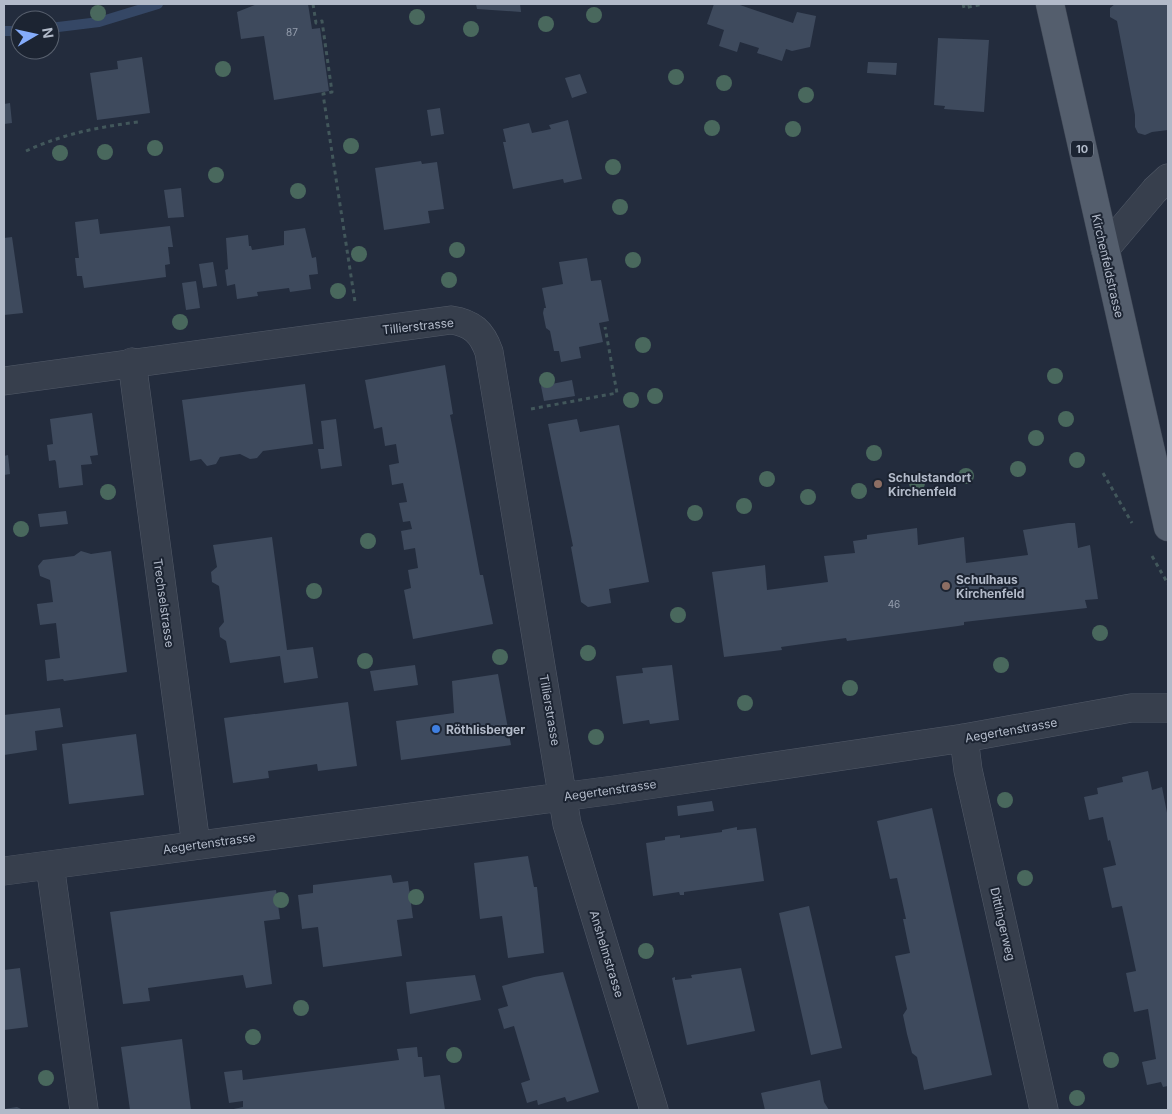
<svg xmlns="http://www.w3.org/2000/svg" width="1172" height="1114" font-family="Inter,sans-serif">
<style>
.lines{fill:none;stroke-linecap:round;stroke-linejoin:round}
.stream{stroke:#354765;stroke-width:10}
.building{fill:#3e4a5d}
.street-casing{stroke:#525a68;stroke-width:29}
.primary-casing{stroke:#404856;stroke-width:29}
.path{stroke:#42575b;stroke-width:3;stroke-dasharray:4 4;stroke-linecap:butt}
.street{stroke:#373f4d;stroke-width:28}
.primary{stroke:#545e6d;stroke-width:28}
.tree{fill:#49685d}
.education-dot{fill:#8d6e63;stroke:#1c2432;stroke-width:2}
.shop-dot{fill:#3f7fe0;stroke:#1c2432;stroke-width:2}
.labels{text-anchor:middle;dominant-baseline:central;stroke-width:4;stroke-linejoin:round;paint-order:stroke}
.number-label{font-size:10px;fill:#959eae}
.shield{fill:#1c2432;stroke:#858d9c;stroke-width:1}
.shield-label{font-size:11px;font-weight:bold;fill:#b2bac9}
.street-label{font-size:12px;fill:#b2bac9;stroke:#1c2432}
.poi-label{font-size:12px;font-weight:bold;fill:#b2bac9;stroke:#1c2432;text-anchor:start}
</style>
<rect width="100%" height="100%" fill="#232c3d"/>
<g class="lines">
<path class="stream" d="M50,28L99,22L158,4
M4,31H20"/>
</g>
<path class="building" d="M257,4H308L312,29L320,28L329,91L274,100L264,36L241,39L237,12Z
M476,4H520L521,12L477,9Z
M714,4H737L793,23L797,12L816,16L810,47L792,51L786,49L782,61L757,53L759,48L740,42L737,52L719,46L724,30L707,24Z
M1115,4H1168V130L1152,132L1145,135L1138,133L1135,127V115L1117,21L1110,17V8Z
M938,38L989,40L984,112L944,109L945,106L934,105Z
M142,57L150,113L97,120L90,73L118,69L117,61Z
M868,62L897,63L896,75L867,73Z
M580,74L587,93L572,98L565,78Z
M10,103L12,123L4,124V104Z
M440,108L444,134L431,136L427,110Z
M568,120L582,179L564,183L563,179L513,189L503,142H506L503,129L529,123L532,133L551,129L549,125Z
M421,161L422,164L437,162L444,209L428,211L430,223L384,230L375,168Z
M181,188L184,217L168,218L164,190Z
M98,219L100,234L170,226L173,247H168L170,264L165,265L166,277L84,288L82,276H77L75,258H79L75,222Z
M305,228L312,258L316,257L318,274L309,275L311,289L290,292L289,288L257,292L258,296L237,299L235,284L227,286L225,270L228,269L226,238L248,235L249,246H251L252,250L284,245V231Z
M12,237L23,313L4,315V238Z
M587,258L591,281L601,280L609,321L599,323L603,342L579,347L581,358L561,362L559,351H554L550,331L546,328L543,313L544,308H546L542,288L563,284L559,262Z
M213,262L217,286L203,288L199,264Z
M196,281L200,308L186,310L182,283Z
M445,365L453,414L450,415L456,446L480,575H483L493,624L413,639L404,590L411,588L408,570L418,568L415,548L404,550L401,531L412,529L410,521L403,522L399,503L407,502L403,483L392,485L389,465L399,463L396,444L385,446L382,427L374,429L365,380Z
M572,380L575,396L544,401L541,386Z
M305,384L313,444L263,451L257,458L250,459L240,454L220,457L216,464L207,466L201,459L190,461L182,400Z
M92,413L98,455L90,456L92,464L81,465L83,485L59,488L56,462L55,460L49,461L47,445L53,444L50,419Z
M336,419L342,466L321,469L318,449H324L321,421Z
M577,419L580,432L619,425L649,582L609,589L611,603L588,607L581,602L571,547L573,546L548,424Z
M8,455L10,474L4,475V456Z
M66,511L68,524L40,527L38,514Z
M1068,523H1075L1078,548L1090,545L1098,599L1085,600L1087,608L964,622V625L958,626L847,641L846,638L781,647L782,650L724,657L712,572L765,565L767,590L828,582L824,556L855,553L853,541L867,539V535L917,528L918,545L964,537L966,563L1028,555L1023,530Z
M272,537L287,650L313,647L318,678L284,683L280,656L230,663L226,641L220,637L219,628L224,622L219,586L212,582L211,572L217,567L213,545Z
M81,551L91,554L111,551L127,672L64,681L63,679L47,681L45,660L60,658L56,623L40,625L37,604L53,602L50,580L40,576L38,566L43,560L74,556Z
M415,665L418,685L374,691L370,671Z
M672,665L679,720L650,724L649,720L623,724L616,676L643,673L642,668Z
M498,674L511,745L401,760L396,721L454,713L452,681Z
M348,702L357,766L318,771L317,764L311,765L268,771L269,778L233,783L224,718Z
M60,708L63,727L35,731L37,750L4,755V715Z
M136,734L144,795L69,804L62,744Z
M1148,771L1152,790L1162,787L1168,818V1086L1163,1087L1161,1082L1147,1085L1142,1062L1156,1059L1148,1009L1134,1012L1126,973L1136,971L1129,938L1122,906L1112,908L1103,868L1116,865L1110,840L1108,841L1103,817L1089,820L1084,797L1098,794L1097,788L1123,782L1122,777Z
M712,801L714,811L678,816L677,806Z
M932,808L992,1075L924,1090L917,1057L912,1053L907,1034L903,1015L907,1009L895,956L910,953L903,919H906L897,878L890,879L877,821Z
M737,827V830L756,828L764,881L684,892V895H680L679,892L653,896L646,843L665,840V837L680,835V838L722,832V830Z
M528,856L534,887H537L544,953L508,958L502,916L480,919L474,863Z
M391,875L393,883L408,881L413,918L397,920L402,956L323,967L318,927L302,929L298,895L313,893V885Z
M276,890L280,919L264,921L272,984L246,988L243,975L170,985L148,988L150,1001L123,1004L110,912Z
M809,906L842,1048L811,1055L779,913Z
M20,968L28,1027L4,1030V970Z
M741,968L755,1031L687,1045L672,978L675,977V980L692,978L691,975Z
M563,972L599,1092L567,1102L565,1097L538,1105L537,1100L527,1103L521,1083L530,1080L514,1026L504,1029L498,1009L508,1006L502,986L534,977Z
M475,975L481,1000L410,1014L406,982Z
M182,1039L191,1110H130L121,1047Z
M417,1047L418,1057H422L424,1077L440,1075L445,1110H229L243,1107V1101L229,1103L224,1072L242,1070L243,1080L399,1060L397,1049Z
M820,1080L824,1102L829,1110H765L761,1093Z
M17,1107L23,1110H4V1109Z"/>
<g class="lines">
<g class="street-casing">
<path id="street" d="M1105,249L1155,190L1168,178
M132,362L196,845
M4,381L451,320C472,323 482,332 489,352L567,824L654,1110
M964,738L968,770L1044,1110
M50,865L84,1110
M4,871L614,790L964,738L1131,708H1168"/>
</g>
<g class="primary-casing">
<path id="primary" d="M1050,4L1168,527"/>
</g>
<path class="path" d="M313,4L316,23L322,21L332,92L323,94L355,302
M963,4L964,8L983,4
M965,4H972
M26,151C63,134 98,127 138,122
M531,409L617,393L605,327
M1103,473L1132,523
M1152,556L1168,584"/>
<use href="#street" class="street"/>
<use href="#primary" class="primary"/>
</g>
<g class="tree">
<circle cx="98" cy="13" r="8"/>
<circle cx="594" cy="15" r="8"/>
<circle cx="417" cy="17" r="8"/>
<circle cx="546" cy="24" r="8"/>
<circle cx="471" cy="29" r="8"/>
<circle cx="223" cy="69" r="8"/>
<circle cx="676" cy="77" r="8"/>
<circle cx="724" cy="83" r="8"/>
<circle cx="806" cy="95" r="8"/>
<circle cx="712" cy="128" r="8"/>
<circle cx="793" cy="129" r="8"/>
<circle cx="351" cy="146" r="8"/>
<circle cx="155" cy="148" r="8"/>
<circle cx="105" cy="152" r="8"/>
<circle cx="60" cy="153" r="8"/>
<circle cx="613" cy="167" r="8"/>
<circle cx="216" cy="175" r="8"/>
<circle cx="298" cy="191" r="8"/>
<circle cx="620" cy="207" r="8"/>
<circle cx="457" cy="250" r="8"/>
<circle cx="359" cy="254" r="8"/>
<circle cx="633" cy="260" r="8"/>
<circle cx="449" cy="280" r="8"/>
<circle cx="338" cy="291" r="8"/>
<circle cx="180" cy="322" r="8"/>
<circle cx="643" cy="345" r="8"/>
<circle cx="1055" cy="376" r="8"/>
<circle cx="547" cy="380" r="8"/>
<circle cx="655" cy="396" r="8"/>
<circle cx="631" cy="400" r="8"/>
<circle cx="1066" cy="419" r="8"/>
<circle cx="1036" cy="438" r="8"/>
<circle cx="874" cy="453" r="8"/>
<circle cx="1077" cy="460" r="8"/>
<circle cx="1018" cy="469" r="8"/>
<circle cx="966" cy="476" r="8"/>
<circle cx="767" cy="479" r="8"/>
<circle cx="917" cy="483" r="8"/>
<circle cx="859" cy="491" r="8"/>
<circle cx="108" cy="492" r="8"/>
<circle cx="808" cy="497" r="8"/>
<circle cx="744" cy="506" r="8"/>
<circle cx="695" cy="513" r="8"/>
<circle cx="21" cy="529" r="8"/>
<circle cx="368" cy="541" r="8"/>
<circle cx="314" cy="591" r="8"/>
<circle cx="678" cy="615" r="8"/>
<circle cx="1100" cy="633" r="8"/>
<circle cx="588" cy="653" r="8"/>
<circle cx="500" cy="657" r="8"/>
<circle cx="365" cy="661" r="8"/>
<circle cx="1001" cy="665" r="8"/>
<circle cx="850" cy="688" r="8"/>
<circle cx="745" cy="703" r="8"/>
<circle cx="596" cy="737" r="8"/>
<circle cx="1005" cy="800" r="8"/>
<circle cx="1025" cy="878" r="8"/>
<circle cx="416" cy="897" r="8"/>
<circle cx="281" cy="900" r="8"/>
<circle cx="646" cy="951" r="8"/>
<circle cx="301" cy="1008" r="8"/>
<circle cx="253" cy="1037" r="8"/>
<circle cx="454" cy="1055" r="8"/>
<circle cx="1111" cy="1060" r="8"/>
<circle cx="46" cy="1078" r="8"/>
<circle cx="1077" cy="1098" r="8"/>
</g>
<g class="education-dot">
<circle cx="878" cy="484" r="5"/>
<circle cx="946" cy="586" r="5"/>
</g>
<circle class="shop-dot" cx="436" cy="729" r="5"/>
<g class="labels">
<g class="number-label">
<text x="292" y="32">87</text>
<text x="894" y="604">46</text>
</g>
<rect class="shield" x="1071" y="140.5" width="22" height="17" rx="4"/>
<g class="shield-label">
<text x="1082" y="149">10</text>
</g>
<g class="street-label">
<text transform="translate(1108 266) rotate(77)">Kirchenfeldstrasse</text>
<text transform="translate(418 326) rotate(-6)">Tillierstrasse</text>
<text transform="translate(164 603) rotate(82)">Trechselstrasse</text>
<text transform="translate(550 710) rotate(80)">Tillierstrasse</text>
<text transform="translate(1011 730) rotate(-10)">Aegertenstrasse</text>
<text transform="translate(610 790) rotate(-8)">Aegertenstrasse</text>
<text transform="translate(209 843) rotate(-8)">Aegertenstrasse</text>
<text transform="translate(1003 924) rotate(77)">Dittlingerweg</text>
<text transform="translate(607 954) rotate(73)">Anshelmstrasse</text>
</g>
<g class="poi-label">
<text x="888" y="477">Schulstandort<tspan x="888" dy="14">Kirchenfeld</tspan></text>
<text x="956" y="579">Schulhaus<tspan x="956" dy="14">Kirchenfeld</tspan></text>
<text x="446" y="729">Röthlisberger</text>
</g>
</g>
<rect width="1172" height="1114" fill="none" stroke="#b2bac9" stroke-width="10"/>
<g transform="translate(35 35) rotate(81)"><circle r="24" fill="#1c2432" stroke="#58606e"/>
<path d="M0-4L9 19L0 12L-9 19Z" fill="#85acfb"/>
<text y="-8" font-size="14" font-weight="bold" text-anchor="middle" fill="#b2bac9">N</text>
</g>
</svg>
